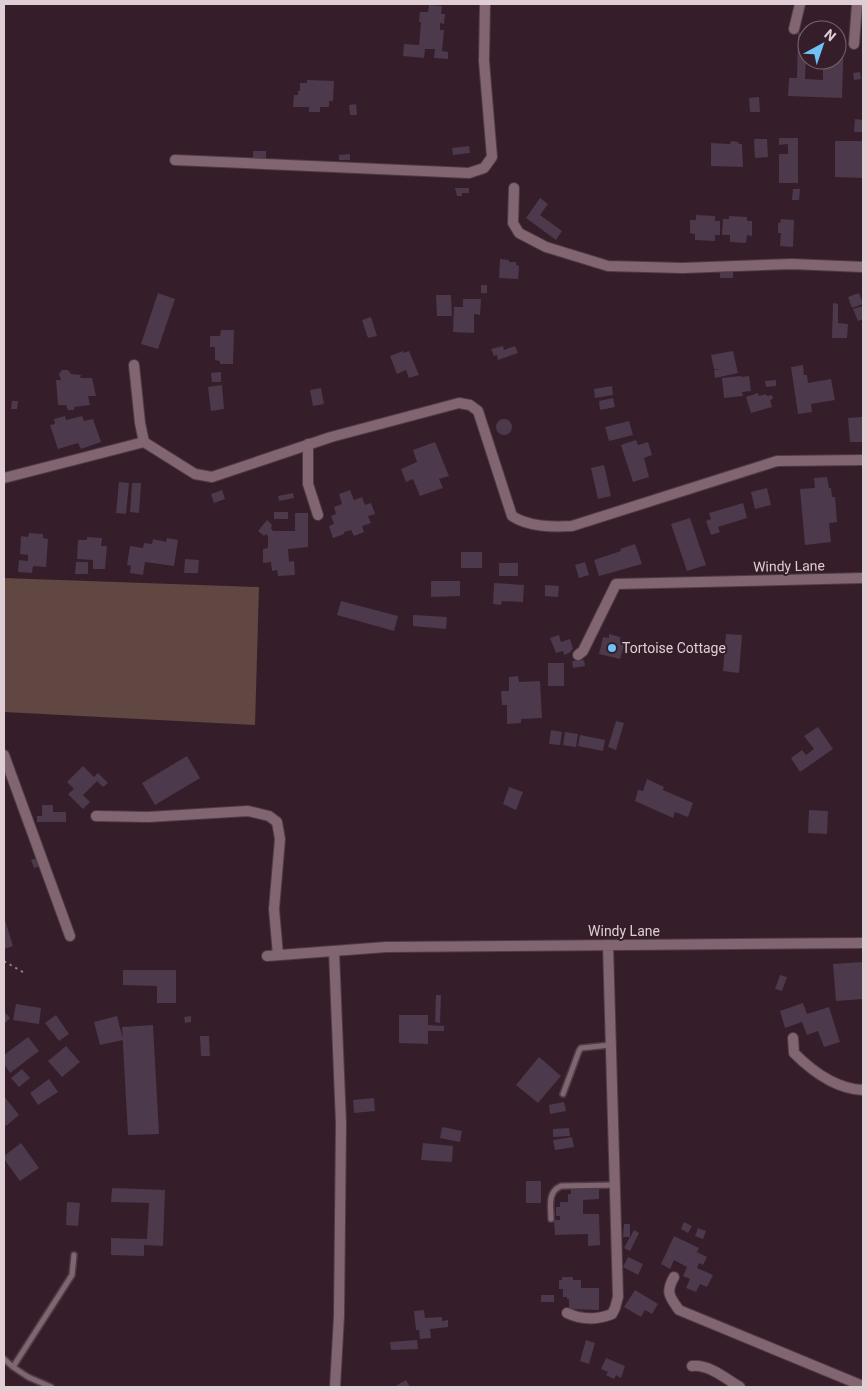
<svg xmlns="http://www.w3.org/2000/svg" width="867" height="1391" font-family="Roboto,sans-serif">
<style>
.green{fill:#604741}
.building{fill:#4c394c}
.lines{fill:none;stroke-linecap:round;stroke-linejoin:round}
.service-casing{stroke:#4e3b45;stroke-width:8}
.minor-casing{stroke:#4e3b45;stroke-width:12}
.path{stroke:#8e7b83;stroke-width:2;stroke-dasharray:2.5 4;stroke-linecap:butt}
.service{stroke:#816571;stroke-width:5}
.minor{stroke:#816571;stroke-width:10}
.poi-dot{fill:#70c1f4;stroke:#351e29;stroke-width:2}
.labels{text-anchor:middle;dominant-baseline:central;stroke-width:4;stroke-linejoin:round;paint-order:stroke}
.street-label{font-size:14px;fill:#dfcfd5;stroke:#351e29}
.poi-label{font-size:14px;fill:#dfcfd5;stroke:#351e29;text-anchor:start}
</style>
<rect width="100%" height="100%" fill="#351e29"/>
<path class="green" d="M4,578L259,587L255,725L4,712Z"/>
<path class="building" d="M429,5L442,6L441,14H445L444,24L440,23V30H444L442,51L448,52V59L434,58L435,49H425L424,58L403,56L404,44L419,45L421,22H419L420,12H428Z
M798,33H807L805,79L823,80V60H837V34L844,35L842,98L788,96L789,78H797Z
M860,72L861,79L854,80L853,73Z
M307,80L334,81L333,101H329V107H320V112H309V107H293L294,95H298V91H300V83H307Z
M759,97L760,112H750L749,98Z
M356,104L357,115H350L349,105Z
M855,119L863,120V132H854Z
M779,138H798V183H779V154H788V144L779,145Z
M754,139H767L768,157L755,158Z
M731,141L739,142L738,144H742L743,167L711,166V143L730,144Z
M835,141H863V178L835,177Z
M469,146L470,153L453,155L452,148Z
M253,151H266V161H253Z
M350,154V160H339V155Z
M455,188H469V193H462V196H457Z
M793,189H800L799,200H792Z
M540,198L548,204L540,215L562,231L556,240L526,218Z
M696,215L715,216V221H720V235H715V241L695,240V234L690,233V220H696Z
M729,216L747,217V221H752V236L747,235L746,243L730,242V235H722L723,219H729Z
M781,219L794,220L793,247L780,246L781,233H778V223H780Z
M500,259L509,260V262H516V265L519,266L518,279L499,278Z
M720,271H733V278H720Z
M481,285H487V293H481Z
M158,293L175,299L158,349L141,344Z
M859,293L863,304L852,308L848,297Z
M436,295H451L452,316H437Z
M463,299H481L480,315L474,314V333L453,332L454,307H463Z
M833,303L838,304V323L848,324L847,338H832Z
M863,306V319L858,321L853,309Z
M371,317L377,336L368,338L362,320Z
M221,330H234L233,364H220V361L215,360V347H210V336H220Z
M503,346L504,350L515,346L518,353L498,360L497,355L494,356L491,349Z
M403,351L404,353L409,351L419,375L409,378L406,370L397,374L390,356Z
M733,351L738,373L715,378L714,370L720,369H714L711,355Z
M803,365L804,375H807L808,383L831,379L835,400L811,404L812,412L798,414L791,367Z
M62,370H68L71,374L81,375L80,378H92L96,396H88L90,405L74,407V410H68L66,405H58L56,380H61L59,374Z
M221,372V382H212L211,373Z
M741,376L742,386L741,377L749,376L751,391L742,392L743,396L733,397L731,385L733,397L724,398L722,378Z
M776,380V386L766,387L765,381Z
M222,385L224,409L211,411L208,387Z
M612,386L613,395L595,398L594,389Z
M321,388L324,404L313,406L310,390Z
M758,393L759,396L766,394L767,396L772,395L773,399L770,400L772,407L751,413L746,397Z
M613,398L615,407L600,410L599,401Z
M12,401H18L17,409H11Z
M65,416L66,420L82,416L84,421L93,419L101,442L81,449L78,443L58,449L50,425L55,424L54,419Z
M863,417V442H850L848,418Z
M496 427a8 8 0 1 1 16 0a8 8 0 1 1-16 0Z
M629,421L633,435L609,441L605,427Z
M636,440L638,445L648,442L652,455L644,458L649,477L633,482L621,445Z
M435,442L449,476L439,479L443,488L420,496L413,479L406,482L401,469L417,462L413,450Z
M604,465L611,496L598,499L591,468Z
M827,477L829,488H831L832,497H835L837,522L829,523L831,542L805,545L800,489L815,488L814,478Z
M119,482L129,483L126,514L116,513Z
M132,483H141L139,513L130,512Z
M767,488L771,505L755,509L751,492Z
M222,490L225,499L214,503L211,494Z
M350,490L354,500L362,497L365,505L371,503L375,514L368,516L371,523L362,526L364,532L354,536L351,530L344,532V534L333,538L329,526L334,524L331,516L336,514L334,507L342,504L339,494Z
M293,493L294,498L279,501L278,496Z
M743,503L747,518L718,527L720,532L711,535L706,521L711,519L709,513Z
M274,512H288V519H274Z
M295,513H308V547L288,549L289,562L294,561L295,575L278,576L277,570L272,571L271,562L263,563V549L268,548V536L266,534L264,536L258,531L267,520L272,525L271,528L273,531H295Z
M690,518L706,565L687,571L671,524Z
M29,533L43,534V538L48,539L46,567L33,566L32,573L18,572L19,560L28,561V555L20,554L21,536L28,537Z
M87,537L102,538L101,546H107L105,569H93V560L77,559L78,540H87Z
M167,538L178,540L174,566L145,562L143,575L130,573L131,566L127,565L130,546L143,548L144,543L152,544L153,539L166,542Z
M635,544L642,564L599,576L594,560L621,551L620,549Z
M461,552H482V568H461Z
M185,559L199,560L198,573H184Z
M76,562H88V574H75Z
M585,562L589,575L579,578L575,565Z
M499,563H518V576H499Z
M431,581H460V596L431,597Z
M494,583L524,585L523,602L502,601L501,605L493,604Z
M545,585L559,586L558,597L545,596Z
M341,601L398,616L394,631L337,615Z
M413,615L447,617L446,629L413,626Z
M609,634L620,637V641L625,642L620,659L599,654L603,637L609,638Z
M726,634L742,635L739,673L723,671Z
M559,635L561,642L570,639L573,649L571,650V652L564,655L563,651L556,653L550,638Z
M584,660L585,666L573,668L572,661Z
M548,663H564V686H548Z
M518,676L519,682L540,681L542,718L521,719V723L507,724V705H502L501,691H509V677Z
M616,721L624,723L616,750L608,747Z
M818,727L833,749L800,772L791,758L802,750L806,755L814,749L804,736Z
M551,730L562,732L560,745L549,744Z
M565,732L578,734L576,747L563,745Z
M580,735L605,740L603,751L578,746Z
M187,756L200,778L155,805L142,783Z
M83,766L94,777L98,773L108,783L103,787L97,781L83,795L90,802L83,809L68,794L74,789L67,782Z
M647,779L664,787L663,790L693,803L688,817L675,812L673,818L635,801L638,790L643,791Z
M509,787L523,792L516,810L503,804Z
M42,805H53V812H66V822H37V816H42Z
M809,810L828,811L827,834L808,833Z
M37,858L40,866L34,868L31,860Z
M4,917L13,946L4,949Z
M863,962V999L836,1001L833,964Z
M123,970H176V1003H157V986L123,985Z
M780,975L787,977L782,991L775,989Z
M436,995H441L440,1023L435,1022Z
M803,1003L807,1014L829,1007L840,1042L824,1047L818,1031L807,1035L802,1022L785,1028L780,1011Z
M16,1004L41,1008L39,1024L13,1020Z
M4,1011L10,1018L4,1024Z
M56,1015L69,1034L59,1041L45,1023Z
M399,1015H428V1025L444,1026V1031H428V1044L399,1043Z
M117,1016L123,1040L100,1045L94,1022Z
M191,1016V1022L185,1023L184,1017Z
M153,1025L159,1134L128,1135L122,1027Z
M200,1036H209L210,1056H201Z
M28,1037L39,1051L10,1073L4,1064V1055Z
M66,1046L80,1062L62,1077L48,1061Z
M539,1057L561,1076L538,1103L516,1085Z
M22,1069L30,1078L19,1087L11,1078Z
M49,1079L58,1092L38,1105L30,1093Z
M4,1096L19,1115L6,1126L4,1123Z
M374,1098L375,1111L354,1113L353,1100Z
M564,1102L566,1111L550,1114L549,1105Z
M442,1127L462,1131L460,1142L440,1138Z
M569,1128L570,1136L553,1137V1129Z
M572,1137L574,1147L555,1150L553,1140Z
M21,1143L39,1168L20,1181L4,1159V1156Z
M423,1143L453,1146L452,1162L421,1160Z
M526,1181H541V1203H526Z
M571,1187H599V1199L583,1200V1214H599L600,1245L588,1246V1234L555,1235L554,1220H560V1216H556V1207H560V1202H568V1194H571Z
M112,1188L165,1190L163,1246L144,1245V1256L111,1255V1238L147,1239L149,1203L111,1202Z
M67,1202L80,1203L78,1226L66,1225Z
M684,1222L692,1226L688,1233L681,1229Z
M624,1224H630V1237H623Z
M698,1228L706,1231L703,1239L695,1236Z
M634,1230L639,1233L630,1251L624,1248Z
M674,1236L699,1248L697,1252L707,1257L703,1265L699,1263L697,1268L713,1275L707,1287L700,1284L696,1292L686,1288L690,1279L683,1276L687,1267L674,1260L670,1269L661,1264Z
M628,1257L643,1264L638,1275L623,1267Z
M562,1277H573V1280H581V1288H599V1310L569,1309V1299H567V1297H563V1289H559V1280H562Z
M635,1290L658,1304L652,1314L645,1310L641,1317L624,1307Z
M541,1295H554V1302H541Z
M424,1310L425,1318L442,1317V1321L448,1320V1327L430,1329L431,1338L420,1339L419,1330H416L414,1311Z
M417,1340L418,1349L391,1350L390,1342Z
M586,1340L595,1343L589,1364L580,1361Z
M606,1358L625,1366L621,1378L616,1375L614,1379L606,1375L608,1372L601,1369Z
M406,1380L410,1387H394Z"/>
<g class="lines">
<g class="service-casing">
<path id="service" d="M563,1094L579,1051L581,1048L610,1045
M551,1219C551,1206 547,1192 561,1186L615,1185
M4,1359L13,1367L72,1275L74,1255
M13,1367L28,1377L51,1387"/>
</g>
<g class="minor-casing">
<path id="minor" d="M794,29L800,4
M854,44L857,4
M175,160L469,173L484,168L492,157L484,61L485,4
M514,188L513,223L519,233L546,247L608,266L683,268L792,264L863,267
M134,365L140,423L144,442L195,474L212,477L331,437L459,403L470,405L478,411L512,516C529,527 552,527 572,526L777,461L863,460
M308,444V484L318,515
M4,478L144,442
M578,655L583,651L616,584L863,578
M4,755L70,936
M96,816L148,817L248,811L269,816L277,822L280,839L274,909L278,955
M334,951L341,1123L339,1316L335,1387
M267,956L386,947L863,943
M793,1038L794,1053C813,1072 836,1089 863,1090
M674,1277C665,1293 670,1297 679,1310L863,1386
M567,1313C582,1320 597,1320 612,1314L615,1308L618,1297L608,945
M692,1366C709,1364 726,1379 740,1387"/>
</g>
<path class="path" d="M4,961L26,974"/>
<use href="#service" class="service"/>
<use href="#minor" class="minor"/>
</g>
<circle class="poi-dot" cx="612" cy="648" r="5"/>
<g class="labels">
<g class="street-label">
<text transform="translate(789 566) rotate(-1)">Windy Lane</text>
<text x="624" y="931">Windy Lane</text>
</g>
<g class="poi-label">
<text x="622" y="648">Tortoise Cottage</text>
</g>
</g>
<rect width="867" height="1391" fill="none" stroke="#dfcfd5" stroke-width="10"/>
<g transform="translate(822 45) rotate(40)"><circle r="24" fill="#351e29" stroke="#79656e"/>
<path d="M0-4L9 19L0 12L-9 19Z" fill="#70c1f4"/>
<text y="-8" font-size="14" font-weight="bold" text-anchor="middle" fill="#dfcfd5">N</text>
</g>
</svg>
